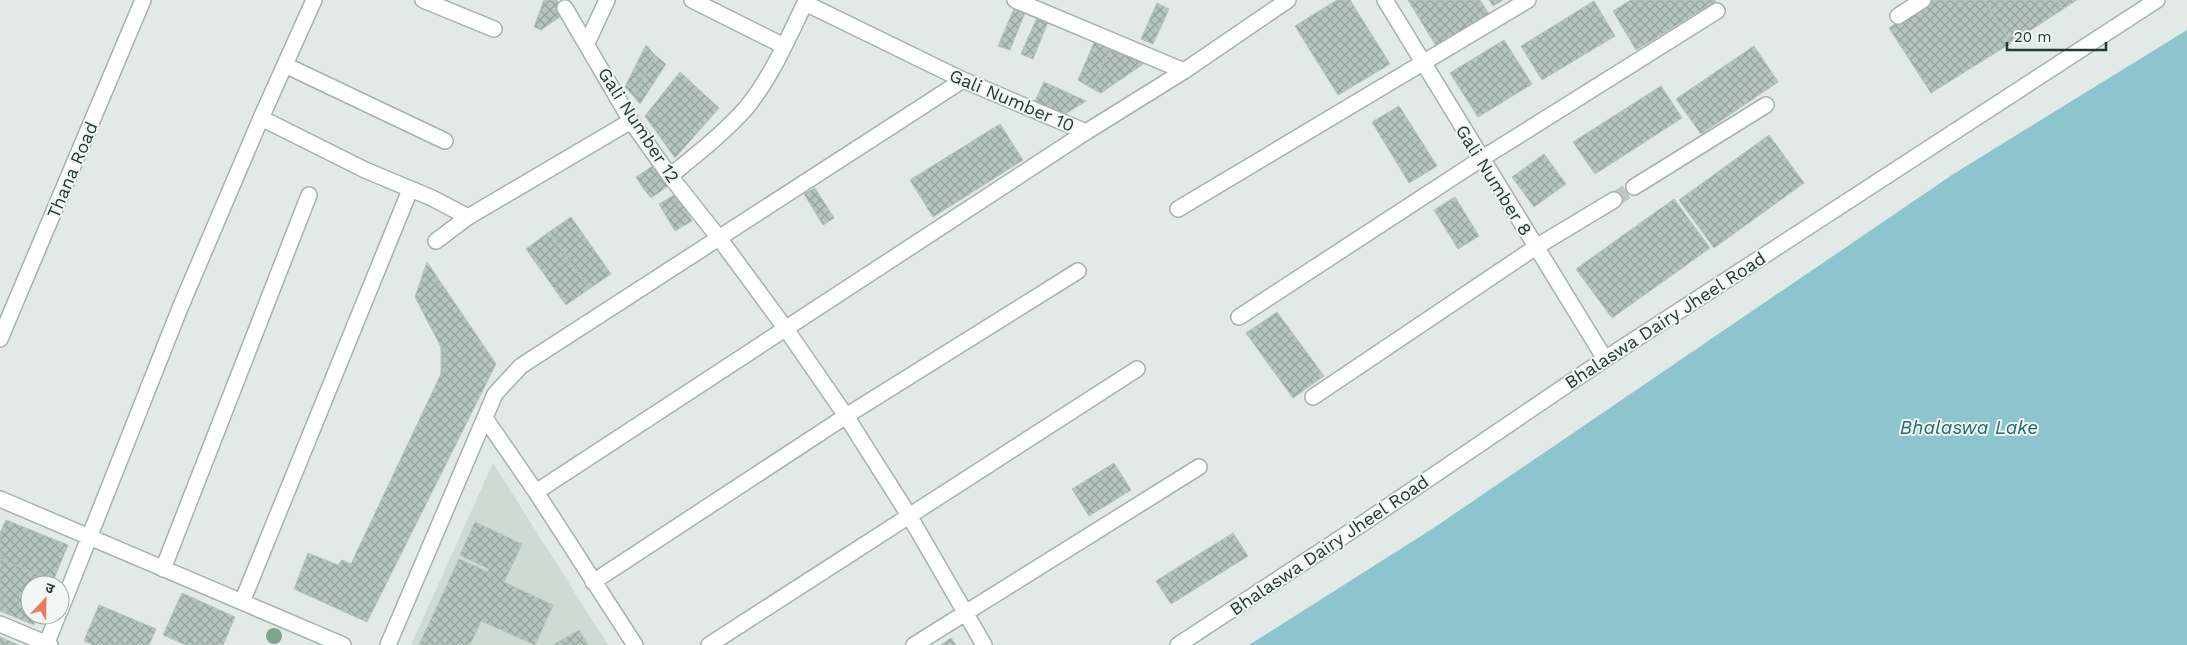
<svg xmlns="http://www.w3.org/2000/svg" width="2187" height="645" font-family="'Work Sans','Noto Sans Devanagari',sans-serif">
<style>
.built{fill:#cfdad5}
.water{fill:#8cc5cd}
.building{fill:url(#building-cross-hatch);stroke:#b4c4bc}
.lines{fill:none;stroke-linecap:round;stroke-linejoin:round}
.minor-tunnel{stroke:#bbc7c2;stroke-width:15;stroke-dasharray:15 8;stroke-linecap:butt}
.minor-casing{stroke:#a4b2ad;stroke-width:18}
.tertiary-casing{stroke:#a4b2ad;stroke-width:18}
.minor{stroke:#fff;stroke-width:15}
.tertiary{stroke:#fff;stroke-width:15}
.tree{fill:#7fa68d}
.labels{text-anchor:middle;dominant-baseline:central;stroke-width:4;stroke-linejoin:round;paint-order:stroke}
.street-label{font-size:18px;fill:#223a33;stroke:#f1f7f4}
.water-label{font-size:19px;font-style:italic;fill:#206872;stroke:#f1f7f4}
</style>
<defs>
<pattern id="building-cross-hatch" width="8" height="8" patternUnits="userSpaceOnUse" patternTransform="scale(1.25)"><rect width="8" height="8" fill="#b6c5bf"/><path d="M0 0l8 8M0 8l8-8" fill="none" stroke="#94a19c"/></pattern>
</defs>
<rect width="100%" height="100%" fill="#e1eae6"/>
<path class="built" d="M493,463L608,645H411Z"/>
<path class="water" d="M2187,30V645H1249L1432,529L1955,173Z"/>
<path class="building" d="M544,0H557L564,14L541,30L534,27Z
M1337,0H1350L1390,64L1338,95L1295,26Z
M1408,0H1480L1489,14L1436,46Z
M1489,0H1503L1493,6Z
M1631,0H1715L1716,1L1636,50L1613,11Z
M1933,0H1984L2011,43L1931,93L1889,28Z
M1984,0H2057L2063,9L2011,43Z
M2057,0H2077L2063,9Z
M1594,1L1615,36L1542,80L1521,46Z
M1157,3L1169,9L1153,44L1141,39Z
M1016,4L1027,8L1010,50L998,46Z
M1039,13L1050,17L1033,59L1021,54Z
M1096,38L1112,46L1091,88L1078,80Z
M1504,40L1532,84L1478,117L1450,73Z
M646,45L655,55L634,97L625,87Z
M1112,46L1146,62L1101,93L1091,88Z
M1754,46L1778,82L1701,134L1676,99Z
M655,55L666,64L640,104L634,97Z
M680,72L719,108L675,158L645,116Z
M1044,82L1086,101L1062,116L1034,103Z
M1661,86L1682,118L1595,174L1573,142Z
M1399,106L1437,166L1409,183L1372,122Z
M1000,124L1023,160L933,217L910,180Z
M1769,135L1804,183L1714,248L1679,200Z
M1544,154L1566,184L1534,207L1512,177Z
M657,163L664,174L643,188L636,177Z
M664,174L671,184L651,198L643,188Z
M815,188L834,218L823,225L804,194Z
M676,194L692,221L675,231L659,204Z
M1455,197L1479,236L1458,249L1434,210Z
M1674,199L1710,248L1612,318L1576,269Z
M571,217L611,274L589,289L549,232Z
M549,232L589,289L566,305L526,249Z
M427,262L496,364L367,622L294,589L308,553L338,565L342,560L351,564L441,374V347L415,297Z
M1277,312L1324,376L1293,398L1246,333Z
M1114,463L1131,490L1089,516L1072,489Z
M6,520L68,545L53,581L0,559V533Z
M475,522L522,544L504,582L553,605L535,645L481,621L470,645H419L459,559L488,572L489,569L460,555Z
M1233,533L1248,556L1171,604L1156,581Z
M0,559L53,581L51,585H30V615H38L34,625L0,611Z
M182,593L235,617L223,645H186L163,635Z
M99,605L156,629L149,645H93L84,641Z
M579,630L588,645H553Z
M0,637L18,645H0Z
M951,638L956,645H941Z"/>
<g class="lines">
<path class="minor-tunnel" d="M1614,200L1634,187"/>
<g class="minor-casing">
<path id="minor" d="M423,0L494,29
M692,0L784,46
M806,0L805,3L963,80L1086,132L1184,71L1288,0
M1015,0L1184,71
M1385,0L1605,359
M565,8L631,121L670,176L719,238L786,329L846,416L910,517L984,645
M1898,16L1923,0
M587,43L607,0
M285,65L445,141
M261,118L365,170L432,198L468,217
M670,176C697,154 724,133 747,107C772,76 788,38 805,3
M1634,187L1766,105
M1178,209L1528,0
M436,241L468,217L631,121
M1239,317L1481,159L1717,11
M0,339L143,0
M1313,397L1536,247L1614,200
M485,418L536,492L635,645
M536,492L1086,132
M0,499L343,645
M163,569L309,195
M593,582L846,416L1078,271
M242,602L410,190
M60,611L180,308L261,118L314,0
M0,624L50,645
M46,645L58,615
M388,645L495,394L521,366L963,80
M709,645L1137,369
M914,645L1199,467"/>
</g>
<g class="tertiary-casing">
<path id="tertiary" d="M1178,645L1359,526L1605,359L2157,0"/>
</g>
<use href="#minor" class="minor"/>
<use href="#tertiary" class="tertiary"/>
</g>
<circle class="tree" cx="274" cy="636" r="8"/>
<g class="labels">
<g class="street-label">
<text transform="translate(1012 100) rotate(23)">Gali Number 10</text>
<text transform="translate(639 125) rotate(57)">Gali Number 12</text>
<text transform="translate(72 170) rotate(-67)">Thana Road</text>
<text transform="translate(1494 180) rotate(58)">Gali Number 8</text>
<text transform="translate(1665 320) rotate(-33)">Bhalaswa Dairy Jheel Road</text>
<text transform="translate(1329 545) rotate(-34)">Bhalaswa Dairy Jheel Road</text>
</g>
<g class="water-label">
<text x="1969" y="427">Bhalaswa Lake</text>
</g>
</g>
<g transform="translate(45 600) rotate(22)"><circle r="24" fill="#f1f7f4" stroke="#9eaba7"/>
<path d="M0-4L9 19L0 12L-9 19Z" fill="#e97c60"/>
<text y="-8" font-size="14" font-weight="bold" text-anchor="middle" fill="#223a33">उ</text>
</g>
<path d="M2007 42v8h99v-8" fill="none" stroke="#223a33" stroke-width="2.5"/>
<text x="2014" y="42" font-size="15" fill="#223a33" stroke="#f1f7f4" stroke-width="4" paint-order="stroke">20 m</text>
</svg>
